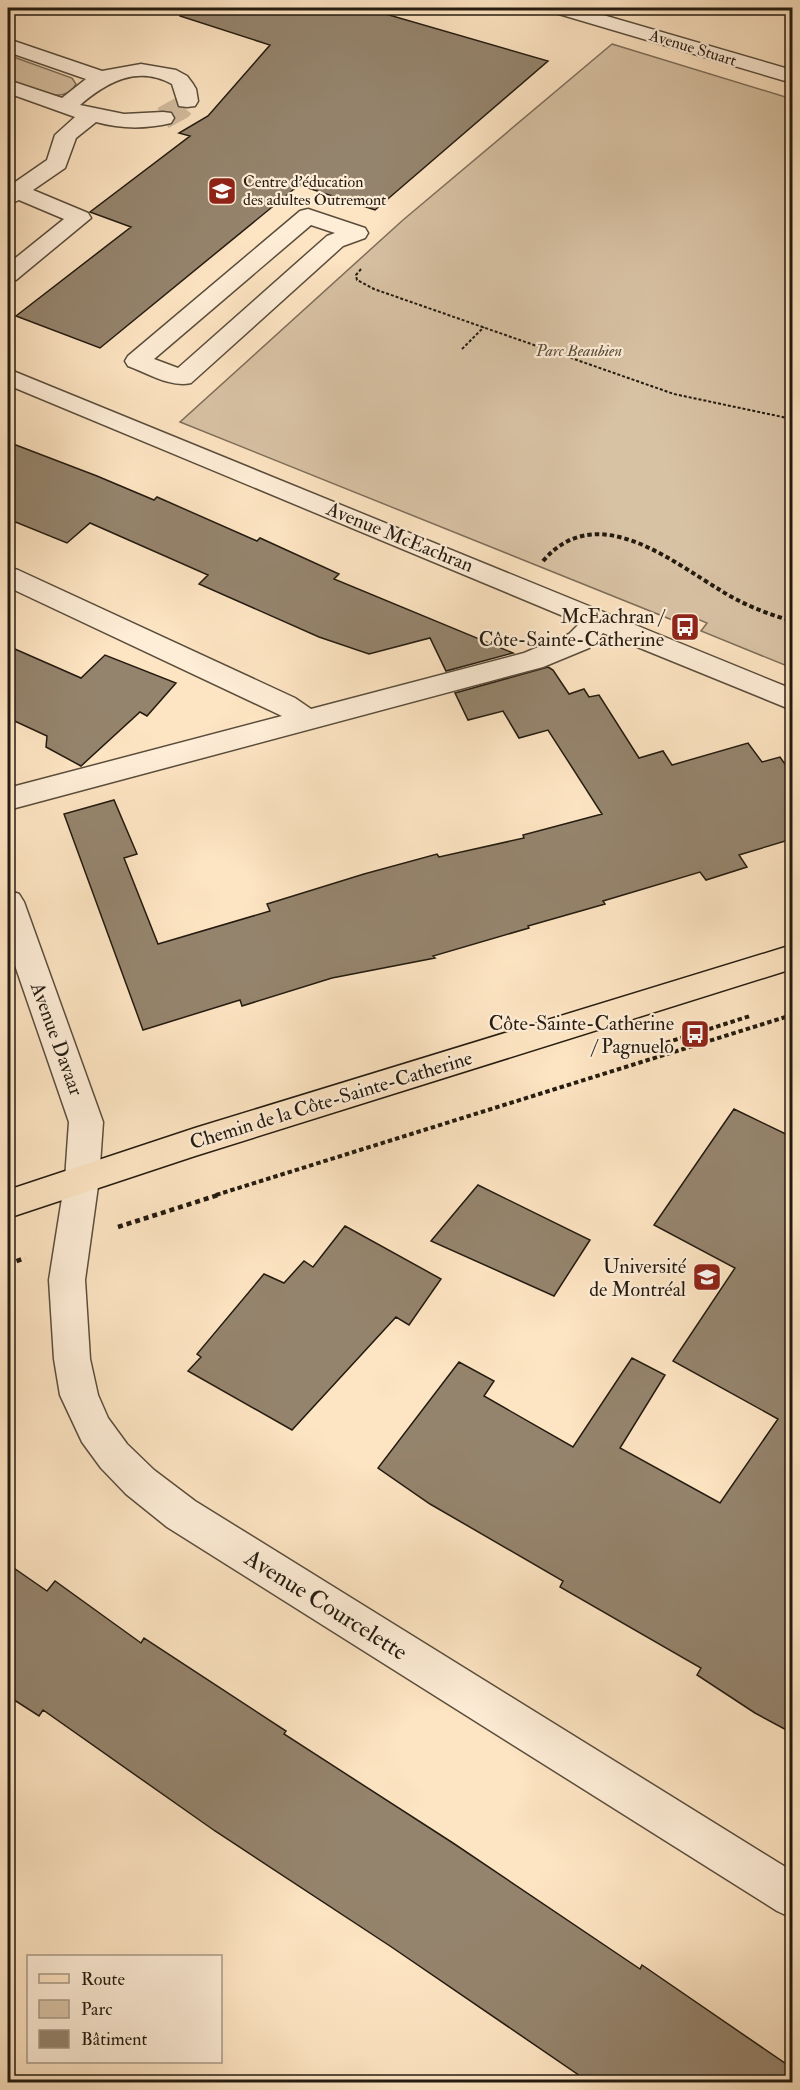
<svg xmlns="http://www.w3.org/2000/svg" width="800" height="2090" font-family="'IM FELL Double Pica',serif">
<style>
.green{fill:#d8c2a4;stroke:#7e6e5a;stroke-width:1.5}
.building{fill:#95846d;stroke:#241b10;stroke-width:1.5}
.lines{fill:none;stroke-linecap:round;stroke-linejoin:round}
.minor-tunnel{stroke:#d2bc9e;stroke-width:23;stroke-dasharray:23 11;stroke-linecap:butt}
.minor-casing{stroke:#5a4d3c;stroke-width:3}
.major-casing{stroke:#241b10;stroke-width:3}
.path-far2{stroke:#241b10;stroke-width:2;stroke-dasharray:3 2;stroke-linecap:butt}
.path-far1{stroke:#241b10;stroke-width:4;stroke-dasharray:4.5 3;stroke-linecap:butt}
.path{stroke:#241b10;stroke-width:4.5;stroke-dasharray:5 4;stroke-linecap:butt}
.minor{fill:#feedd7;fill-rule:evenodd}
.major{fill:#fde4c2;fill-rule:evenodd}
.labels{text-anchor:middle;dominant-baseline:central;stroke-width:4.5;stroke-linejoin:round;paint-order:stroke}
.far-street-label{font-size:16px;fill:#241b10;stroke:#feedd7}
.far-poi-label{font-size:16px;fill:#241b10;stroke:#feedd7;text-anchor:start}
.far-park-label{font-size:16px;font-style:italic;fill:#5a4d3c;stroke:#feedd7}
.street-label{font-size:20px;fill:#241b10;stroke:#feedd7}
.poi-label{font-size:20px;fill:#241b10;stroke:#feedd7;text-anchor:end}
.near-street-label{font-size:24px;fill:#241b10;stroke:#feedd7}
</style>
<rect width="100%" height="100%" fill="#fde4c2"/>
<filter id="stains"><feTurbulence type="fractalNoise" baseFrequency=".00333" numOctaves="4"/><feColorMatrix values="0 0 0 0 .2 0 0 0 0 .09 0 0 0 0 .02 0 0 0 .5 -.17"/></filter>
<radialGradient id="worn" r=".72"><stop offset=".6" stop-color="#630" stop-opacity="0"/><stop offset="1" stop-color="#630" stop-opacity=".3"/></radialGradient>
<path class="green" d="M612,44L792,99V668L701,631L707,623L688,615L680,623L180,422L403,220Z
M8,55L72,78L76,84C64,108 25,87 8,81Z"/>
<path class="building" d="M181,8H365L548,61L375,210L299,185L100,348L16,316L131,227L90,212L190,136L179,133L208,116L270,45L180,16Z
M8,442L97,476L154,500L157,497L257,541L260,538L339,574L334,579L513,653L446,671L430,638L369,654L319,637L199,584L208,575L90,523L67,543L8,519Z
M8,646L81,678L105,655L176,683L147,716L140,712L81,766L46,747L47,736L8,718Z
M548,667L553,670L569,694L584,689L589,697L599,695L639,758L663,751L672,765L748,743L762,762L780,757L792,774V839L739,855L747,867L706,880L700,872L603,901L605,904L528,926L529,928L433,956L435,958L332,978L242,1006L240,1000L143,1030L64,814L114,800L137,854L124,858L158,944L270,911L267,904L364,874L437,854L439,857L524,838L523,835L602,814L548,730L519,738L503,711L468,720L455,693Z
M734,1109L792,1137V1733L755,1713L697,1675L701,1668L560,1587L563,1581L430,1504L378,1468L459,1362L494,1381L484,1396L573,1447L632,1358L665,1375L620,1448L720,1503L778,1419L673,1361L735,1268L654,1225Z
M478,1185L590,1240L554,1296L431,1241Z
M345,1226L441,1279L409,1325L396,1317L292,1430L188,1371L201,1357L197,1354L264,1274L284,1283L304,1261L313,1267Z
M8,1564L47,1591L55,1581L141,1643L144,1638L286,1731L284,1734L453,1843L640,1969L642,1965L792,2068V2082H589L390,1946L215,1831L43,1710L39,1716L8,1696Z"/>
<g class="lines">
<path class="minor-tunnel" d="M163,118L181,108L187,101"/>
<g class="minor-casing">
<path id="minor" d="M549,8H579L792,70V83L552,12Z
M8,39L102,71L141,64L176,70L187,76L193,84L196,89L198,101L195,106L187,107L179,106L172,84C137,65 107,82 80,105L124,114L163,112L171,113L174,118L171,123C146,129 121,129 96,122L76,138L65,168L33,190L88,213L91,218L16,280L8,282V264L64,219L19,200L8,205V187L47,160L55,135L75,117L8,93V80L62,98L86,79L8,52Z
M308,209L365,228L368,233L365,238L343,246L191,383C171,388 147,373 128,366L125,361L128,356L300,211ZM311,225L335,233L327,236L178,368L154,359Z
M8,369L792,689V710L603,633L589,648L543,667L8,810V788L282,716L8,587V567L18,570L295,698L311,709L524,653L569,634L580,623L8,385Z
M8,890L19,894L24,902L103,1122L99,1179L85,1280L90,1359L98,1395L108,1418L127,1444L154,1470L195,1501L792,1871V1918L777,1911L167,1527L126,1494L101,1468L82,1442L60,1395L54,1359L49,1280L65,1179L69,1122L8,945Z"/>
</g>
<g class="major-casing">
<path id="major" d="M792,945V969L195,1156L8,1218V1190L195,1128Z"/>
</g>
<path class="path-far2" d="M361,269L356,275L357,280L374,289L674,394L792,419
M462,349L484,327"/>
<path class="path-far1" d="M543,561C596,499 670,560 720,590C742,604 767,614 792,621
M659,1045L750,1016
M216,1195L792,1015"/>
<path class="path" d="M118,1227L221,1194
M8,1264L25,1258"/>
<use href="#minor" class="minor"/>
<use href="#major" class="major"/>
</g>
<defs>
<g id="school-square" transform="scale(1.5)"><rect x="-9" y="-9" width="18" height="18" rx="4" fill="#8f2418" stroke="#feedd7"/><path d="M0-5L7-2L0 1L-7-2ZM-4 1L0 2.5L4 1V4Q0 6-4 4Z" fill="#fff"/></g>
<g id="bus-square" transform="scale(1.5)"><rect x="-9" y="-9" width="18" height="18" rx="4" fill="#8f2418" stroke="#feedd7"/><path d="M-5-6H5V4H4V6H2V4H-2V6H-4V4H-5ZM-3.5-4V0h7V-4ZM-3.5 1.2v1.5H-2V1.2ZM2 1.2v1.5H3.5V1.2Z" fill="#fff"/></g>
<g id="university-square" transform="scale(1.5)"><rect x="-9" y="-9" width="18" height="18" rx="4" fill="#8f2418" stroke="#feedd7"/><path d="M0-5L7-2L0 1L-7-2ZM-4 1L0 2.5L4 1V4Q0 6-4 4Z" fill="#fff"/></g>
</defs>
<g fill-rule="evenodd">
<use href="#school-square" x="222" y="191"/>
<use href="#bus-square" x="685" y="627"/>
<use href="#bus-square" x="695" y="1034"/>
<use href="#university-square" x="707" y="1277"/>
</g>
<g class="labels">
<g class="far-street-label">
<text transform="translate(693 48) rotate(17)">Avenue Stuart</text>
</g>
<g class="far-poi-label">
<text x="243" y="182">Centre d'éducation<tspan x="243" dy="18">des adultes Outremont</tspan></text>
</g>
<g class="far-park-label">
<text x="579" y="351">Parc Beaubien</text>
</g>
<g class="street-label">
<text transform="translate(400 537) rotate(22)">Avenue McEachran</text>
<text transform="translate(57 1039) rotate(70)">Avenue Davaar</text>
<text transform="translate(331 1100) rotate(-17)">Chemin de la Côte-Sainte-Catherine</text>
</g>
<g class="poi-label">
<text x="664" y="616">McEachran /<tspan x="664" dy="23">Côte-Sainte-Catherine</tspan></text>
<text x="674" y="1023">Côte-Sainte-Catherine<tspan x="674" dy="23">/ Pagnuelo</tspan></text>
<text x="686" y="1266">Université<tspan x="686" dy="23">de Montréal</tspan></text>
</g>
<g class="near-street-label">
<text transform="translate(326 1605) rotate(32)">Avenue Courcelette</text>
</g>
</g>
<rect width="800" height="2090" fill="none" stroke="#fde4c2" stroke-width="30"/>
<rect x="9" y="9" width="782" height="2072" fill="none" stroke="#241b10" stroke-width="3"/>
<rect x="15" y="15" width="770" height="2060" fill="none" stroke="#241b10" stroke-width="1.5"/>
<rect x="27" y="1955" width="195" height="108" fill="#feedd7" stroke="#a79987" stroke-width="1.5"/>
<rect x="39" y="1974" width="30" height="9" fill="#fde4c2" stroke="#a79987" stroke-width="1.5"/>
<text x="81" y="1985" font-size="18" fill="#241b10">Route</text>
<rect x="39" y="2000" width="30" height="18" fill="#d8c2a4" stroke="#a79987" stroke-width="1.5"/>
<text x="81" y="2015" font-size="18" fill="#241b10">Parc</text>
<rect x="39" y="2030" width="30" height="18" fill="#95846d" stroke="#a79987" stroke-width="1.5"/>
<text x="81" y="2045" font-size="18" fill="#241b10">Bâtiment</text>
<rect width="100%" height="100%" filter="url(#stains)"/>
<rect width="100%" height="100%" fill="url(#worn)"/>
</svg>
